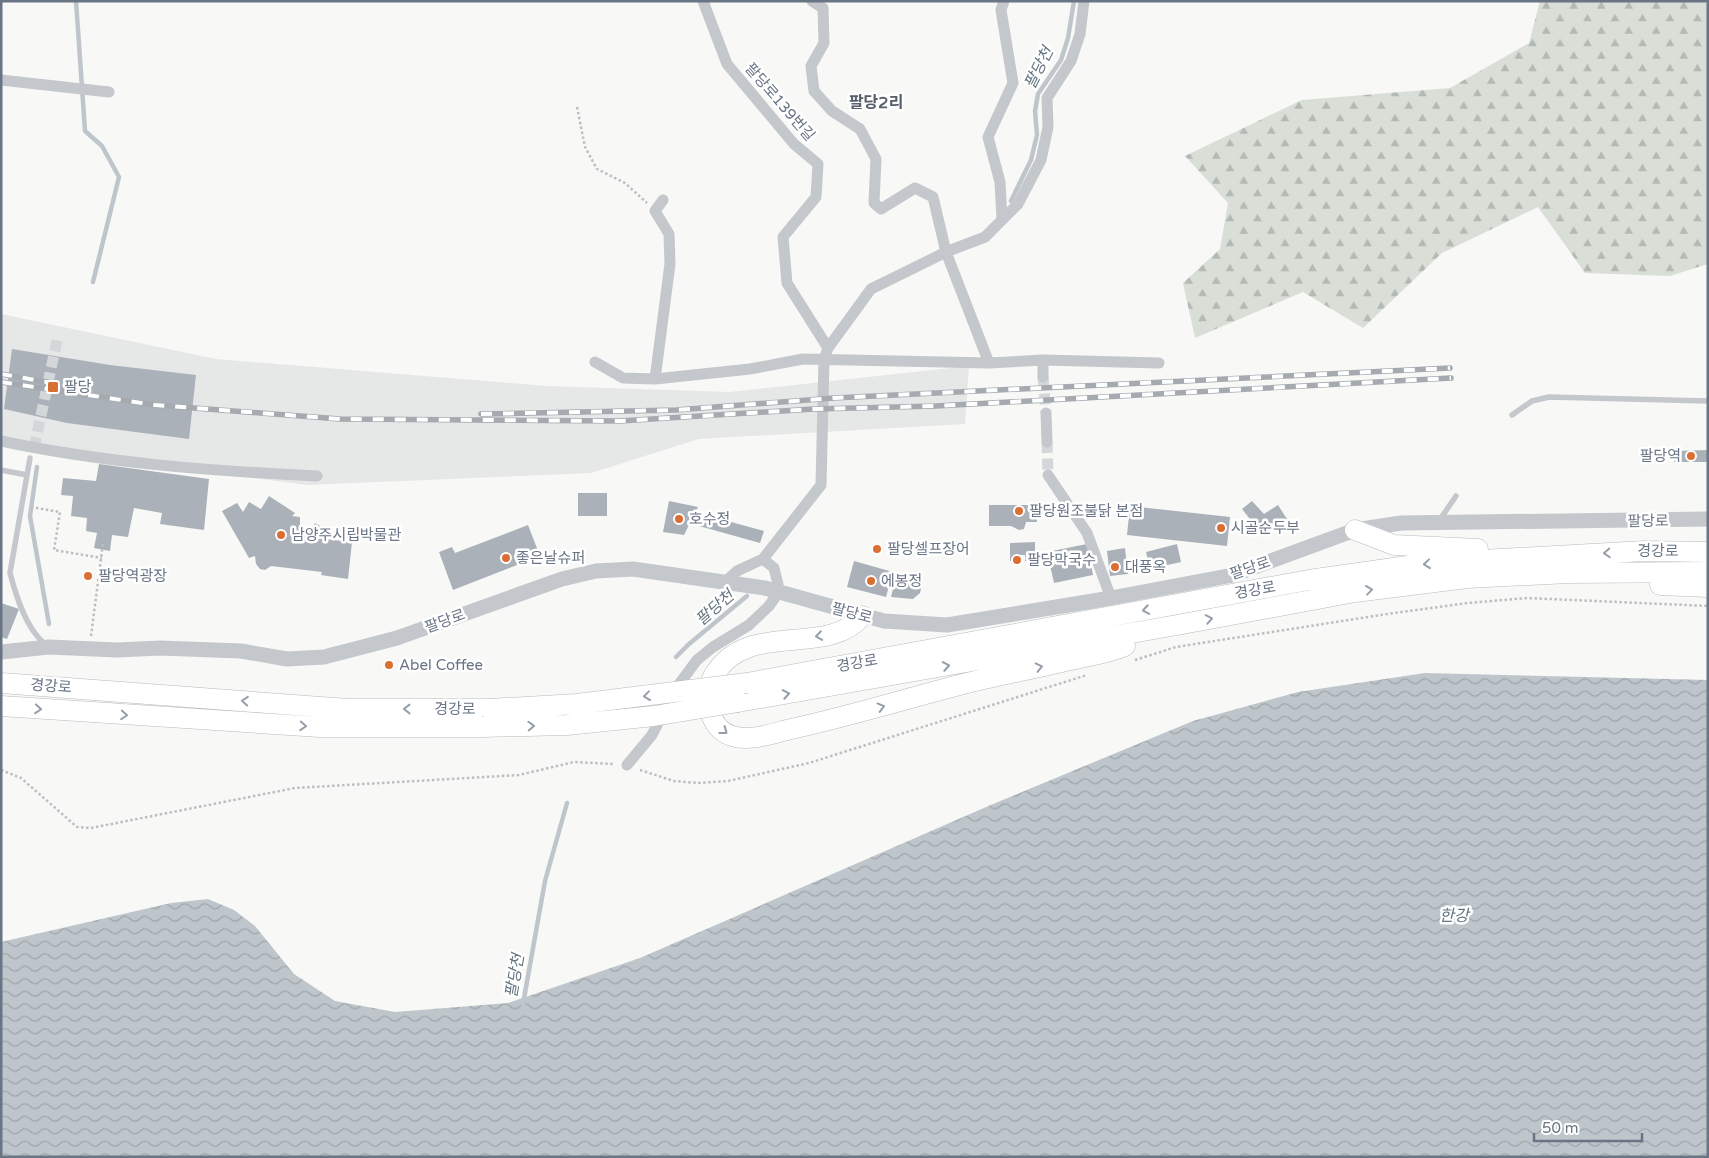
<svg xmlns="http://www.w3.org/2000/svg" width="1709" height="1158" font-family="'Varela Round','Noto Sans KR',sans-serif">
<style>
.built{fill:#e6e7e7}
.forest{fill:url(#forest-firs)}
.water{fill:url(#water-waves)}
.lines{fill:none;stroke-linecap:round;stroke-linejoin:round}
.stream{stroke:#bec6cc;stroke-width:4.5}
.building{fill:#abb1b8}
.minor-tunnel{stroke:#d4d7da;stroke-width:11;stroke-dasharray:11 5.5;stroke-linecap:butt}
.trunk-casing{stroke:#b7babd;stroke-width:21}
.path{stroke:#bcbec1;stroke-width:2.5;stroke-dasharray:2.5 2.5;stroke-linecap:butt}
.service{stroke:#c4c7cb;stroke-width:5.5}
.minor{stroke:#c4c7cb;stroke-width:11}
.tertiary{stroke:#c4c7cb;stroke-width:15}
.trunk{stroke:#fff;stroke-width:20}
.rail-casing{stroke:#a5aab0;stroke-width:5.5}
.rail{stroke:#fff;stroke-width:4;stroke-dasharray:11;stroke-linecap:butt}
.trunk-bridge-casing{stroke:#b7babd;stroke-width:21;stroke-linecap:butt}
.trunk-bridge{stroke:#fff;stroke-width:20}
.oneway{stroke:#969eaa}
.poi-dot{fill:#da6f34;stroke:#fff;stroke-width:2}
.labels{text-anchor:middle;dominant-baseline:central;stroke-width:5;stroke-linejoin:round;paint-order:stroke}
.street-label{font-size:15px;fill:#697585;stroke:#fff}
.poi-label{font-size:15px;fill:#697585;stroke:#fff;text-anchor:start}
.water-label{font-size:16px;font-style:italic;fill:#647580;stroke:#fff}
.neighbourhood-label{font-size:16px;font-weight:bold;fill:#565f6a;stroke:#fff}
</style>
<defs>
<pattern id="forest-firs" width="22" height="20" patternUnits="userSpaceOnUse" patternTransform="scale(1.25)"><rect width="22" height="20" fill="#d9dfd7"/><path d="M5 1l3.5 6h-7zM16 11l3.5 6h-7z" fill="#b4b9b4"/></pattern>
<pattern id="water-waves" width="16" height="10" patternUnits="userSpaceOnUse" patternTransform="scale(1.25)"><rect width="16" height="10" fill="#bec6cc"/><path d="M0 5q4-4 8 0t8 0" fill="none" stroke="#9ea5ab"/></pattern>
</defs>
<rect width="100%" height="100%" fill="#f8f8f6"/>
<path class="built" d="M1,314L216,359L547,386L730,392L969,366L965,424L699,439L591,473L307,485L72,454L1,441Z"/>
<path class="forest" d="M1540,1H1708V264L1670,276L1585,273L1538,207L1442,253L1363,328L1303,292L1195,338L1183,283L1220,249L1228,203L1185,156L1302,100L1450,88L1529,43Z"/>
<path class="water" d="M1425,673L1708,680V1157H1V942L171,903L208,899L234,910L255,926L294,974L335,1001L395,1012L508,1003L640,958L993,804L1193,721L1298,692Z"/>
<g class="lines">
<path class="stream" d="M76,1L85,131L102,146L119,177L93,282
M1011,201L1031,160L1037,135L1035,111L1038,94L1061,60L1068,38L1074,1
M37,467L30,516L49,624
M676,657L689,644L747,596
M523,1004L545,881L567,803"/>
</g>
<path class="building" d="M12,349L110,365L196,375L189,439L67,423L4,409Z
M1708,450V462H1674V451Z
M99,464L209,479L204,530L160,524L162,513L134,508L128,537L112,535L110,551L94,548L97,533L86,531L87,518L71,516L73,496L61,495L63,478L96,481Z
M578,493H607V516H578Z
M269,496L295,513L292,516L300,517V526L309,532L315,523L329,531L324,539L352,542L348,579L321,575L322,572L271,566L265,570L260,569L256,564L255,556L249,558L222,511L237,503L243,512L249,502L261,509Z
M669,501L698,507L684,535L663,532Z
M1252,501L1264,514L1278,505L1287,519L1261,533L1242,509Z
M989,505H1037V522H1026L1024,529L1019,530L1011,526H989Z
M1130,506L1230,517L1227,546L1127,535Z
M702,514L764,531L760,543L699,526Z
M528,525L540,556L453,590L439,552L452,547L455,553Z
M1035,542V561H1025V555H1019V561H1010V543Z
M1087,544L1093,575L1054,583L1047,552Z
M1177,544L1181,562L1150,569L1146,552Z
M1125,548L1128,574L1110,576L1107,551Z
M854,561L893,572L886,597L847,587Z
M896,577L923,580L920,593L913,599L891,597Z
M1,603L19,609L7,639L1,637Z"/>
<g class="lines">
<path class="minor-tunnel" d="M1043,377L1046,413
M1047,442L1048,475
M34,448L58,336"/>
<g class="trunk-casing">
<path id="trunk" d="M1355,530L1394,545L1478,549
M1660,585L1708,587
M862,616C827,658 748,619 714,675C703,694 708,729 732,736C750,742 773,733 791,729C851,716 908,698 967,683C1001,675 1036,668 1070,660C1089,656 1108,653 1125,646
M1,683L348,709H490
M747,683L1309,580L1429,563L1645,551L1708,552
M738,702L1177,625L1355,592L1467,578L1569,573L1708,572
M1,706L320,727H482"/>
</g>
<path class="path" d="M577,107L585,147L597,169L625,183L647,203
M31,507L60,512L54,550L102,558
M91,636L103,543
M1135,660L1176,647L1387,614L1468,603L1527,598L1708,606
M1,770L21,778L77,827L91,828L295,788L519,775L574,762L615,764
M640,770L674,781L698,783L728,781L809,763L1087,675"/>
<path class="service" d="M1512,415L1532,401L1549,397L1708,401
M30,458L10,573C16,596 26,629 45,644
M1,470L27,475
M1439,521L1456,496"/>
<path class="minor" d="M703,1L727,64L794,144L818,164L816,197L783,237L787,283L828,348
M812,1L823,8L824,43L811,66L814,91L832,111L860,129L876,159L874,203L881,209L915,188L933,197L946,252L989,363
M1,80L109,92
M1002,220L1000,182L988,137L1013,83L1001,10L1004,1
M595,362L623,378L655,379L750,369L803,359L989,363L1043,360L1159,363
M1043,377V360
M655,379L670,264L669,234L655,211L663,200
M1046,413L1047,442
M1,441C105,463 211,471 317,476
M1048,475L1087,533L1111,598
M763,559L821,485L824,360L828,348L871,289L946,252L985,237L1018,204L1041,160L1048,127L1047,98L1071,61L1080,34L1084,1
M627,765L652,735L674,691L697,660L713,647L749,625L769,606L778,593V584L774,568L763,559L737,571L726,581"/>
<path class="tertiary" d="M1,652L49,647L117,650L160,648L241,651L287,659L324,657L397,638L562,579L596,571L633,569L765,588L884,621L947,625L1111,598L1233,575L1355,530L1401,523L1708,519"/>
<use href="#trunk" class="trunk"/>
<g class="rail-casing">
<path id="rail" d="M1,374L58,384
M1,382L155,405L340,419L620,421L814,409L936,406L1451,378
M481,414L676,410L834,398L1450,368"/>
</g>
<use href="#rail" class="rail"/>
<g class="trunk-bridge-casing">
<path id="trunk-bridge" d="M490,709L577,704L747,683
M482,727L567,725L654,716L738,702"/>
</g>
<use href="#trunk-bridge" class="trunk-bridge"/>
</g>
<defs><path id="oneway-chevron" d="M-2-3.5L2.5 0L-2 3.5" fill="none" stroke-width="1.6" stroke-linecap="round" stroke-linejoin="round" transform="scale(1.25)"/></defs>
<g class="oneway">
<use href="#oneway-chevron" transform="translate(1607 553) rotate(177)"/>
<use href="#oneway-chevron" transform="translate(1427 564) rotate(174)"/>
<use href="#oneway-chevron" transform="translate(1369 590) rotate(-7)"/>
<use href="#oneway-chevron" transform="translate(1146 610) rotate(170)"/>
<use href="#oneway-chevron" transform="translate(1209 619) rotate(-11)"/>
<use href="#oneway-chevron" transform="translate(819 636) rotate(172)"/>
<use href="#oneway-chevron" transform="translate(946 666) rotate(-10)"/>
<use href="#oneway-chevron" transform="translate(1039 667) rotate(-13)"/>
<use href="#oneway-chevron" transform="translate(786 694) rotate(-10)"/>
<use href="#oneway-chevron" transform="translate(647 696) rotate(173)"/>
<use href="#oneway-chevron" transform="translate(245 701) rotate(-176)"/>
<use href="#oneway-chevron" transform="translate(881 707) rotate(-15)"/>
<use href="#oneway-chevron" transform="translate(38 709) rotate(5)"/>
<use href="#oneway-chevron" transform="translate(407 709) rotate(180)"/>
<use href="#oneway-chevron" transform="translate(124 715) rotate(4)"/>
<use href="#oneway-chevron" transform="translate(303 726) rotate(4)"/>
<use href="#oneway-chevron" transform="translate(531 726) rotate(-2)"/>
<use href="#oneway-chevron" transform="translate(724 731) rotate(37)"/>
</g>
<g class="poi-dot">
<rect x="47" y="381" width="12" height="12" rx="2.5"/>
<circle cx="1691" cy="456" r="5"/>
<circle cx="1019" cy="511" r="5"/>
<circle cx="679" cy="519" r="5"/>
<circle cx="1221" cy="528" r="5"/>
<circle cx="281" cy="535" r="5"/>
<circle cx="877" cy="549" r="5"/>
<circle cx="506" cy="558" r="5"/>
<circle cx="1017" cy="560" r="5"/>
<circle cx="1115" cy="567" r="5"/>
<circle cx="88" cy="576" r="5"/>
<circle cx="871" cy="581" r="5"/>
<circle cx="389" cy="665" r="5"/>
</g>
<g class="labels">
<g class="street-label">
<text transform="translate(780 102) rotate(49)">팔당로139번길</text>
<text transform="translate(1648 521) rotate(-1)">팔당로</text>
<text x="1658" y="551">경강로</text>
<text transform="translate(1250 568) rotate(-19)">팔당로</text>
<text transform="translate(1255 590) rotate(-10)">경강로</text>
<text transform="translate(852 613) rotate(15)">팔당로</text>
<text transform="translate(445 621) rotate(-20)">팔당로</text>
<text transform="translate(857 663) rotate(-10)">경강로</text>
<text transform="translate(51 686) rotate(4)">경강로</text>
<text x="455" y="709">경강로</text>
</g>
<g class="poi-label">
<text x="64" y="387">팔당</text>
<text x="1681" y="456" text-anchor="end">팔당역</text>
<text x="1029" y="511">팔당원조불닭 본점</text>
<text x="689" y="519">호수정</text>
<text x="1231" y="528">시골순두부</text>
<text x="291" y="535">남양주시립박물관</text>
<text x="887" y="549">팔당셀프장어</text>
<text x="516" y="558">좋은날슈퍼</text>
<text x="1027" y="560">팔당막국수</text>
<text x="1125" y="567">대풍옥</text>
<text x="98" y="576">팔당역광장</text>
<text x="881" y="581">에봉정</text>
<text x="399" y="665">Abel Coffee</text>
</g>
<g class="water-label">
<text transform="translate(1039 68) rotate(-63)">팔당천</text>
<text transform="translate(715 608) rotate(-41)">팔당천</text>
<text x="1454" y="916">한강</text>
<text transform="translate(515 976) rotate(-80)">팔당천</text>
</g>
<g class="neighbourhood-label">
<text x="876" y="103">팔당2리</text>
</g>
</g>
<rect width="1709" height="1158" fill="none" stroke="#697585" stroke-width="5"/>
<path d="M1534 1133v8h108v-8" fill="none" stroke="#697585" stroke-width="2.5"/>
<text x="1542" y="1133" font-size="15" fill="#697585" stroke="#ffffff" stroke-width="4" paint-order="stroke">50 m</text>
</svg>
